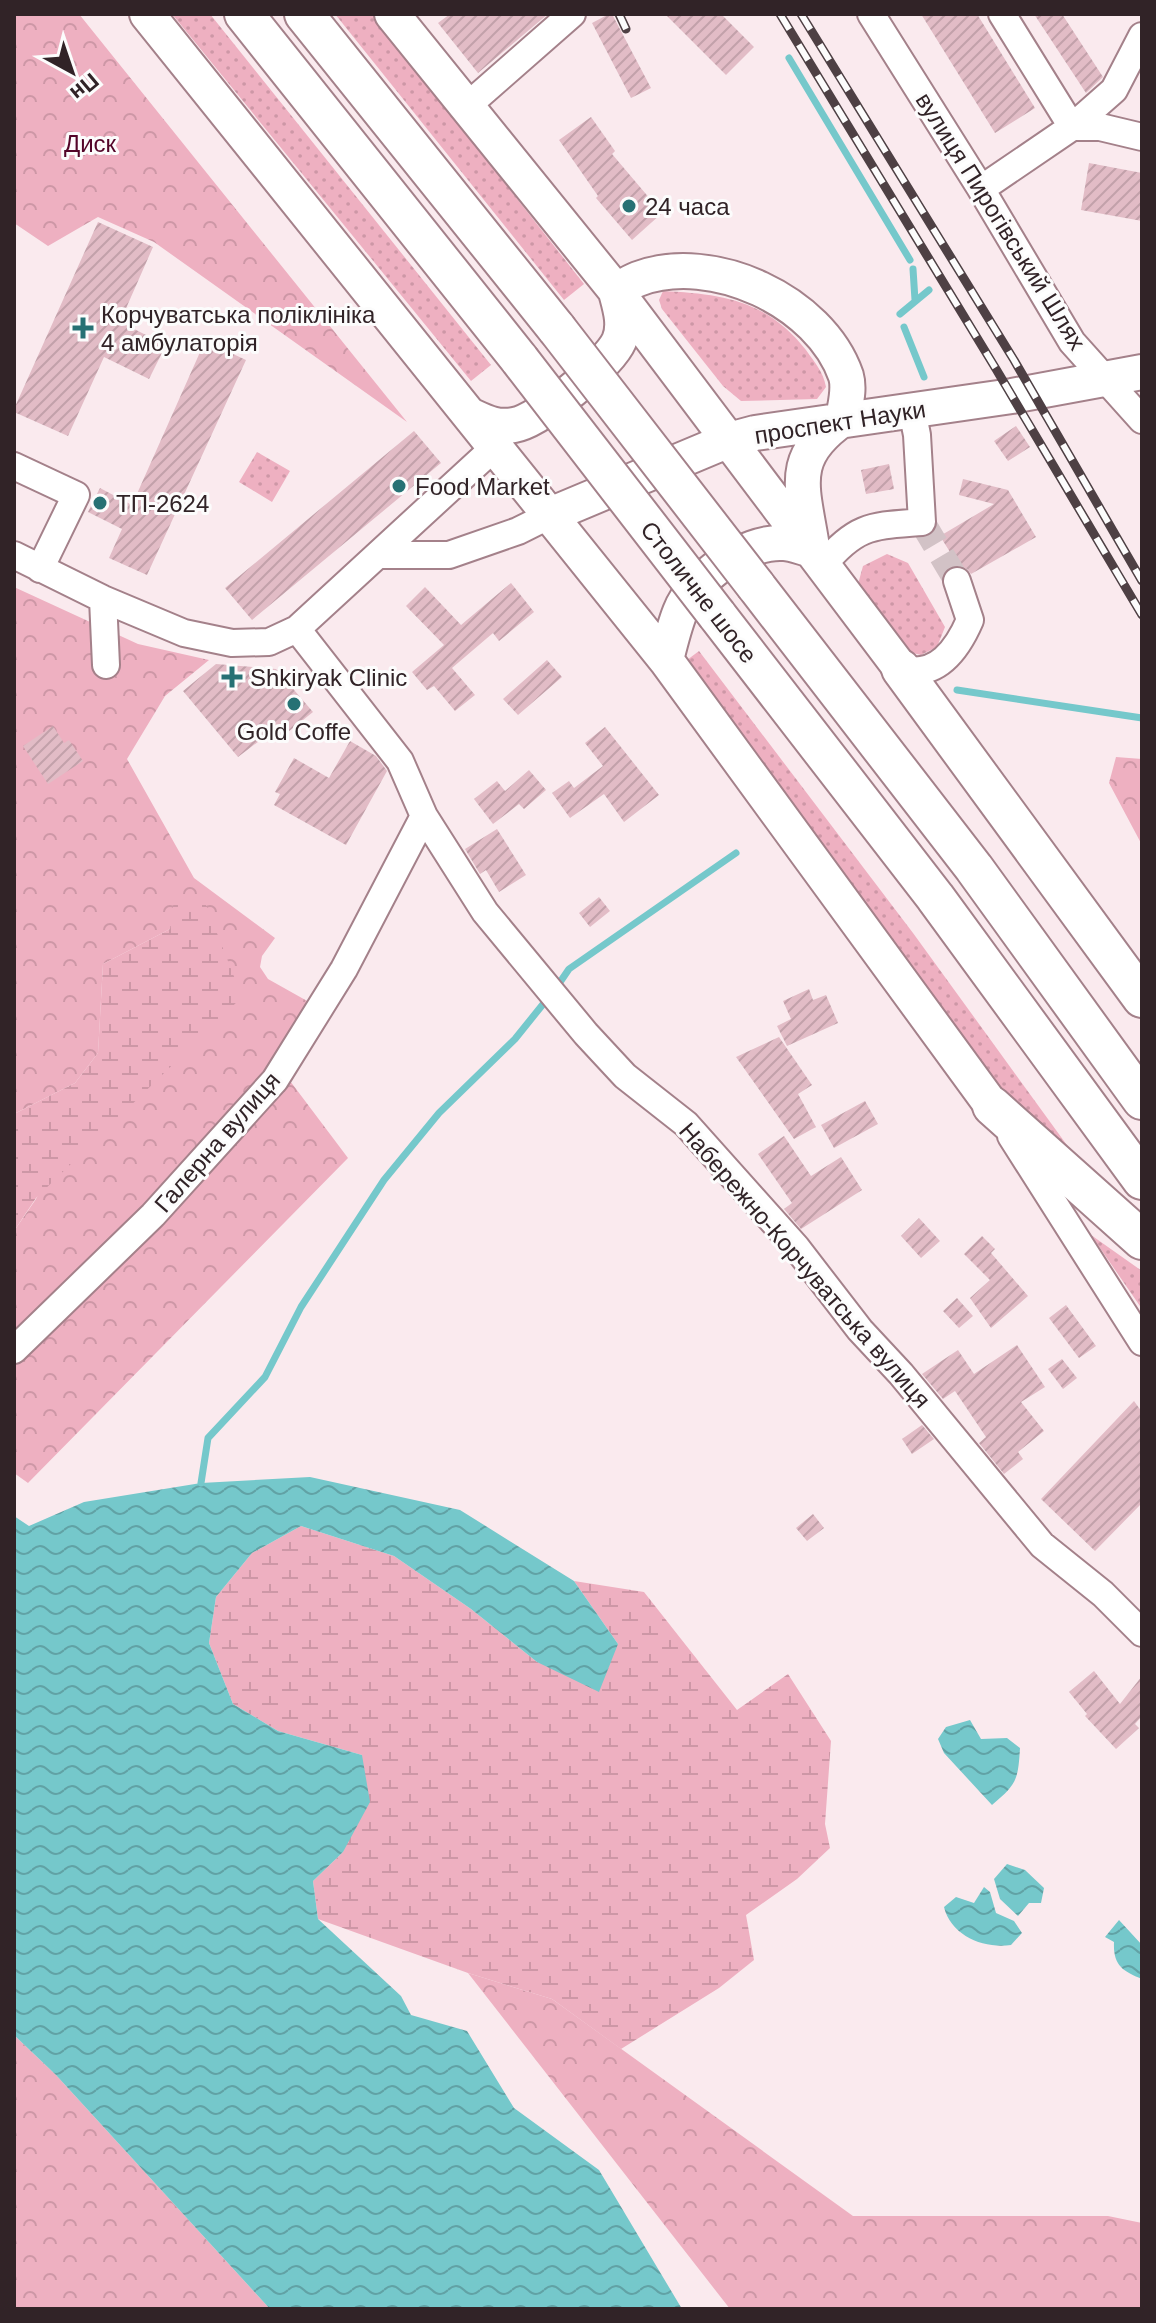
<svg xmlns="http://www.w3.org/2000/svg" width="1156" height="2323" font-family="Arial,sans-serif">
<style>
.grass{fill:url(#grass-dots)}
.forest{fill:url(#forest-crowns)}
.wetland{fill:url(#wetland-marsh)}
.water{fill:url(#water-waves)}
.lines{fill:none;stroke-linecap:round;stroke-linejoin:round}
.stream{stroke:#75c8cb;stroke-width:7}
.building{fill:url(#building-hatch)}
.minor-tunnel{stroke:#d2c2c6;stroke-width:26;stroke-dasharray:26 13;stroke-linecap:butt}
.minor-casing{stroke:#a4818a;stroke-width:30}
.major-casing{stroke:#a4818a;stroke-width:38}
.highway-casing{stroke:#a4818a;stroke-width:42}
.minor{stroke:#fff;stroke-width:26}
.major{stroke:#fff;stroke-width:34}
.highway{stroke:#fff;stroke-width:38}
.rail-casing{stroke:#4e4044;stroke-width:9}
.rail{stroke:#fcfcfc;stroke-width:6;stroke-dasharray:18;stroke-linecap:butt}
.highway-bridge-casing{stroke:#a4818a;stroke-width:42;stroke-linecap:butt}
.highway-bridge{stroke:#fff;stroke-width:38}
.poi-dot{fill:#267174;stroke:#fcfcfc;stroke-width:3}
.labels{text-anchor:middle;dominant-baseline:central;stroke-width:6;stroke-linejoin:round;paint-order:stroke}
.park-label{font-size:24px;fill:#540529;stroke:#fcfcfc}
.poi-label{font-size:24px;fill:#312327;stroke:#fcfcfc;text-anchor:start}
.street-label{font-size:24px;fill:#312327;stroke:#fcfcfc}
</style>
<defs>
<pattern id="grass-dots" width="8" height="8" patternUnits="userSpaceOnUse" patternTransform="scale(2)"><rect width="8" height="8" fill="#eeb0c1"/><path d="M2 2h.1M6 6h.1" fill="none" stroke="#cd97a6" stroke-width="1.8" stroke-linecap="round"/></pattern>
<pattern id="forest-crowns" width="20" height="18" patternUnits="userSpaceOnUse" patternTransform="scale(2)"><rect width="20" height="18" fill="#eeb0c1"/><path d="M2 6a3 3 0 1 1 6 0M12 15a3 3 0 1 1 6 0" fill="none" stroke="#cd97a6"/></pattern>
<pattern id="wetland-marsh" width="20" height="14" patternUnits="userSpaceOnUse" patternTransform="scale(2)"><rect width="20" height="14" fill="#eeb0c1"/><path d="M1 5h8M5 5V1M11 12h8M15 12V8" fill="none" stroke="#cd97a6"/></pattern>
<pattern id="water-waves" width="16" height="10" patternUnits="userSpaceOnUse" patternTransform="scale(2)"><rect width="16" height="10" fill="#75c8cb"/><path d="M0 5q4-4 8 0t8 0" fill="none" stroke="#61a2a5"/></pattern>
<pattern id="building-hatch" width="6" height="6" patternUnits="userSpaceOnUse" patternTransform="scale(2)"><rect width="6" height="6" fill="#e2bcc6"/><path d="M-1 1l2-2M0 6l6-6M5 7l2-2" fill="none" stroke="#c2a1aa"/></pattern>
</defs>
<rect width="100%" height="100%" fill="#faeaee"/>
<path class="grass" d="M172,14H210L491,365L471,381Z
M335,14H372L584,284L564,300Z
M663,291C722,294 767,300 806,350C815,363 823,371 826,387L817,399L741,401L723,386L662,309L659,300Z
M257,452L290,471L272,502L239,482Z
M887,554L908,563L945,627L937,647L921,655L908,652L858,584L863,566Z
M699,651L913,933L1093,1181L1020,1116L683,663Z
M1091,1235L1142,1271V1309Z"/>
<path class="forest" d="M14,14H79L407,422L154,242L98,217L48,246L14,223Z
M14,587L138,644L209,660L165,696L127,759L194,878L275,938L262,956L260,967L268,979L309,1002L275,1061L348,1158L28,1483L14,1473V1231L36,1199L170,929L103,964L98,1053L75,1083L14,1114Z
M1116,757L1142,759V845L1109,783Z
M468,1973L552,1999L853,2216H1108L1142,2223V2309H730Z
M14,2035L56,2075L270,2309H14Z"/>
<path class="wetland" d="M174,899L206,905L242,997L36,1198L14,1231V1114L75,1083L98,1053L103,964L170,929Z
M301,1526L394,1556L471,1609L537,1662L618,1644L574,1581L644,1592L737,1710L788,1674L831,1741L825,1824L830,1848L797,1879L746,1915L754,1960L719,1988L621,2049L552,1999L468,1973L318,1919L313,1881L343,1852L362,1755L278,1731L233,1704L209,1643L216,1597L252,1553Z"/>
<path class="water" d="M310,1477L460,1510L574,1581L618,1644L599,1692L537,1662L471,1609L394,1556L301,1526L252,1553L216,1597L209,1643L233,1704L278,1731L362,1755L370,1802L343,1852L313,1881L318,1919L401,1996L411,2015L467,2031L514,2108L599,2170L682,2309H270L56,2075L14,2035V1516L29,1526L84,1502L201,1483Z
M970,1720L981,1739L1007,1738L1020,1748C1018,1780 1017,1784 992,1805L944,1753L938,1739L946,1727Z
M1007,1864L1025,1870L1044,1888L1041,1903H1029L1018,1916L1000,1899L994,1879Z
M984,1887L990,1892L996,1913L1014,1921L1022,1933L1011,1945C984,1949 951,1936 944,1907L956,1897L974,1903Z
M1119,1920L1142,1945V1979C1122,1971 1113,1965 1114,1942L1105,1937Z"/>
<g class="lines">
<path class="stream" d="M789,58L910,260
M913,269L915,300
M900,314L929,290
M904,327L924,377
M957,690L1142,718
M556,988L569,969L736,853
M201,1483L208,1438L265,1377L301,1307L384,1180L439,1113L515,1039L548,998"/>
</g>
<path class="building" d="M450,14H548L478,73L438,23Z
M609,14H612L651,88L631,98L592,23Z
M665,14H721L754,47L726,75Z
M921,14H977L1035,108L995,133Z
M1034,14H1062L1103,77L1086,93Z
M591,117L615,151L612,154L662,213L632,240L596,198L598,196L559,140Z
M1089,163L1142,173V221L1081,210Z
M98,222L153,247L120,322L166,345L149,379L104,357L68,436L14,412V409Z
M205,341L246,360L147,575L109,558L122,529L88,512L100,488L132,505Z
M1016,426L1030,447L1008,461L994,441Z
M414,431L441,463L252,620L225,588Z
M889,464L894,489L866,494L861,470Z
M963,479L1008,490L1036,537L971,574L967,569L958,565L940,536L994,504L959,495Z
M511,583L534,612L499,641L493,633L452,668L475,695L455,711L434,686L427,690L412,672L444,645L406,606L425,587L461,625Z
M547,660L562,677L518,715L503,699Z
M216,664L276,669L313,712L278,740L271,732L238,757L183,691Z
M53,726L64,743L69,740L83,761L48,784L23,746Z
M605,727L659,795L624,822L604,794L570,818L552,793L569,781L574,788L603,766L585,743Z
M350,741L376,756L387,771L346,845L274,805L280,794L275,792L294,758L329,778Z
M529,770L546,790L524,809L519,804L493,824L474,799L497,781L505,791Z
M497,829L526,875L499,892L486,870L480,874L465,849Z
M599,897L610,911L590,927L579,913Z
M809,989L813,1000L826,995L838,1023L787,1046L777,1026L791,1019L783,1001Z
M779,1037L812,1085L798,1094L816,1127L794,1139L736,1057Z
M865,1101L878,1124L834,1148L821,1125Z
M784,1136L811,1176L841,1157L862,1190L801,1229L784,1209L792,1203L758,1154Z
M919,1218L940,1241L921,1258L901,1236Z
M982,1236L995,1249L991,1253L1028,1296L991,1328L970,1298L990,1280L964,1254Z
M957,1298L973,1316L959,1328L943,1311Z
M1066,1305L1096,1346L1079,1358L1049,1318Z
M1017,1345L1045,1387L1021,1402L1044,1431L1018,1452L1023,1459L1004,1474L979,1443L986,1437L955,1391L943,1399L922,1374L958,1350L974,1374Z
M1062,1359L1077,1378L1063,1389L1048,1369Z
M1134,1401L1142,1412V1503L1095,1551L1041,1499Z
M922,1425L934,1439L912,1454L902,1439Z
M813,1514L824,1528L807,1541L796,1528Z
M1094,1671L1120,1704L1142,1676V1716L1135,1724L1139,1728L1116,1749L1085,1716L1087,1714L1069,1692Z"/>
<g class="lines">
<path class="minor-tunnel" d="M922,522L957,581"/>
<g class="minor-casing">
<path id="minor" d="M871,14L981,189L1072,342L1142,420
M1002,14L1072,127H1100L1142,137
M466,107L572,14
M981,189L1072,127L1114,90L1142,36
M14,466L76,495L40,569
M14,555L103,599L184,633L232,643L269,642L297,629L496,446
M378,555H449L518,531L550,515
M823,565C857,524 873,526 922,522L917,435L912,410
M103,599L106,665
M297,629L400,761L424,816L485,912L586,1034L625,1076L686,1124L796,1247L860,1330L901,1374L1042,1545L1103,1594L1142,1633
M901,669C937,678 957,650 970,620L957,581
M1011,1136L1142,1342
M14,1350L153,1215L275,1080L344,969L424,816"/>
</g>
<g class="major-casing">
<path id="major" d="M147,14L666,660L992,1106
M392,14L616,291L901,669
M616,291C623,287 630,282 638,279C712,251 820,301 846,376C850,390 845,405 843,419C787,458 803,488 812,547
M472,416C487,423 497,428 514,425C539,421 609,364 619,341C626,325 620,307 616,292
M550,515L729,440L755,433L1012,396L1142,372
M666,660C670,644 674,627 680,612C693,578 745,541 783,543C792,543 803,548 813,550"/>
</g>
<g class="highway-casing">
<path id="highway" d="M244,14L520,360
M304,14L557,329
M756,586L974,868L1142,1100
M717,615L935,897L1142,1180
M901,669L1142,998
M992,1106L1142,1240"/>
</g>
<use href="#minor" class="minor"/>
<use href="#major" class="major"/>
<use href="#highway" class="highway"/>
<g class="rail-casing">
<path id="rail" d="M619,14L626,29
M780,14L996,369L1142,615
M801,14L1014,360L1142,581"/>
</g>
<use href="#rail" class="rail"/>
<g class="highway-bridge-casing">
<path id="highway-bridge" d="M557,329L756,586
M520,360L717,615"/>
</g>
<use href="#highway-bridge" class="highway-bridge"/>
</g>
<g class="poi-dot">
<circle cx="629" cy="206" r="8"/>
<path d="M79 316h8v8h8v8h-8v8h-8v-8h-8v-8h8z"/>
<circle cx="399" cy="486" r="8"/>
<circle cx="100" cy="503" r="8"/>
<path d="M228 665h8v8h8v8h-8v8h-8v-8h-8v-8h8z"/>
<circle cx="294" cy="704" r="8"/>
</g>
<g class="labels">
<g class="park-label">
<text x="90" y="143">Диск</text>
</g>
<g class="poi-label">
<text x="645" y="206">24 часа</text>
<text x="101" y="314">Корчуватська поліклініка<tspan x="101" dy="28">4 амбулаторія</tspan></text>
<text x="415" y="486">Food Market</text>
<text x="116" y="503">ТП-2624</text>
<text x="250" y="677">Shkiryak Clinic</text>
<text x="294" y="731" text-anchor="middle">Gold Coffe</text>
</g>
<g class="street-label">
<text transform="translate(1001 221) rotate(58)">вулиця Пирогівський Шлях</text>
<text transform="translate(840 422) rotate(-9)">проспект Науки</text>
<text transform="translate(699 592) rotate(52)">Столичне шосе</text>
<text transform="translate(217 1142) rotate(-49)">Галерна вулиця</text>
<text transform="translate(805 1265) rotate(49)">Набережно-Корчуватська вулиця</text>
</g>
</g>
<rect width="1156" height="2323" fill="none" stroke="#312327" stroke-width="32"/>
<g transform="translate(72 72) rotate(140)" stroke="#fcfcfc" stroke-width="6" paint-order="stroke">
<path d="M0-6L14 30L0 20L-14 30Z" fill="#312327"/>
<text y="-12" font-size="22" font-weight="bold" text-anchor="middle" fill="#312327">Пн</text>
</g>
</svg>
